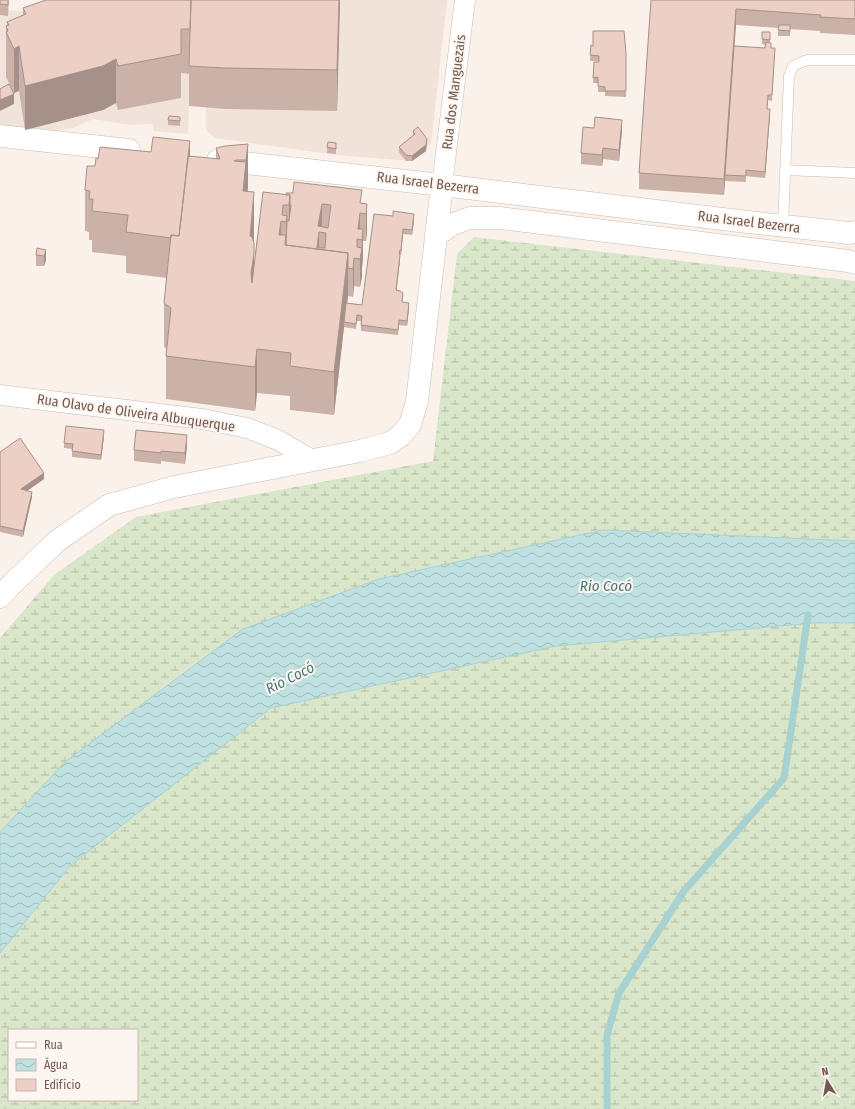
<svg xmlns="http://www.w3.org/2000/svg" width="855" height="1109" font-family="'Fira Sans Condensed',sans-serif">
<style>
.residential{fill:#f1e3d9}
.wetland{fill:url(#wetland-marsh);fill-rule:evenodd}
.water{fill:url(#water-waves);stroke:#a8d1d2}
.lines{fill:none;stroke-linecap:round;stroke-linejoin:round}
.stream{stroke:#a8d1d2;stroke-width:7}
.service-casing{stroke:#cbb9b1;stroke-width:11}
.minor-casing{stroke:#cbb9b1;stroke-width:21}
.tertiary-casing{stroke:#cbb9b1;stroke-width:23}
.service{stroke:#fff;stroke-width:10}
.minor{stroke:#fff;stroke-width:20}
.tertiary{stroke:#fff;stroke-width:22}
.wall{fill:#cbb2a9}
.shaded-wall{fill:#a5918a}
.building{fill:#eccfc5;stroke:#a5918a;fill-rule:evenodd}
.labels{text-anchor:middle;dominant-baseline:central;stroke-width:4;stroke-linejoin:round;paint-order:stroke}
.street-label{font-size:14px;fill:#715850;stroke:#fdf6f0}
.water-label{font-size:15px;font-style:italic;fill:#49797b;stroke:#fdf6f0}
</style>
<defs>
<pattern id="wetland-marsh" width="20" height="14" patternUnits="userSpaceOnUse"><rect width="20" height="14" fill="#d9e6c9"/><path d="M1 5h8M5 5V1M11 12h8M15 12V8" fill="none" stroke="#b4bda6"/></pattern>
<pattern id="water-waves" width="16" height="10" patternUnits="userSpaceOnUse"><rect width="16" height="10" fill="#c0e1e1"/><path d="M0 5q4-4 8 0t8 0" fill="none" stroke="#a0b9b9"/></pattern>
</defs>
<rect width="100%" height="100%" fill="#faf2ea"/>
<path class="residential" d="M45,0H447L431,144L411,161L337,155L215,138L206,130V103L189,106L188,134L154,131L152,124L131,125L93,119L73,128L22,136L0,123V10L44,12Z"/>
<path class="wetland" d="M474,237L855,281V541L603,530L65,762L0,832V638L54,575L136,517L433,461L457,254Z
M814,623H855V1109H0V953L70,866L271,708L556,646ZM9,1030H137V1100H9Z"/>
<path class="water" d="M603,530L855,541V623H814L556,646L271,708L70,866L0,953V832L65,762L243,629L379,579Z"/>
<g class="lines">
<path class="stream" d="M607,1109V1035L619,993L684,891L784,778L808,615"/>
<g class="service-casing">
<path id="service" d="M785,170L855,173
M783,226L789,76L793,66L807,60H855"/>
</g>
<g class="minor-casing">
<path id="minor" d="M442,185L465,0
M0,395L202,419L247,428L278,440L312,460"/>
</g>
<g class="tertiary-casing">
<path id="tertiary" d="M0,136L129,150
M218,160L442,185L739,221L849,233L855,232
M436,235L453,224L470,218H500L848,261L855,263
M0,597L13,583L57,541L109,505L174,487L360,451L390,443L400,436L410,425L417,401L442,185"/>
</g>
<use href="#service" class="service"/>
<use href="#minor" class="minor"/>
<use href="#tertiary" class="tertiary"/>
</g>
<path class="wall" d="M0,0H9L8,16L0,15Z
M340,0L337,111L225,109L189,106V74L181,73V98L118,110L116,103L103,110L25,130L19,91L14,93V104L12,89L6,77V26H7V22L23,15V8Z
M651,0H855V35L820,33V31L790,29V36H778V28L736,25L734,46L765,48V45L762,44V39L770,32V43L771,48H775L772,101L768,100L767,109L770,114L765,178L746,176V182L725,181L724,195L639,189V173Z
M591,45L626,53V97L605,96V92H598V83H593L594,62H599V61H590Z
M180,117V126L168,125V120Z
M413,131L427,144L426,151L412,161H406L399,152V147L413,136Z
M622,131L619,161L603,159L602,166L581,164V153Z
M336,143V154L327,153V147Z
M248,144L247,192L254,236V262L263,192L367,204V232L366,241H363V257L362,268V267V276L360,287L354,286L353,297L348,296L347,303L362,305L374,214L414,220L412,235L403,234L401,255H400V260L396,290L403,298L402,302L409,308L407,326L399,325L398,335L361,331V321H357L356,329L344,327L334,415L290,410V396L257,393L255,411L166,399V356L167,349L164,347V303L167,278L126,273V256L92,252V240H89V232L85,231V190L98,159L151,152L216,159V148Z
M46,250V260L44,266H36V255Z
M104,436L101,460L72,457V449L64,448V443Z
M187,446L185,464L161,461V464L134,461V450Z
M0,452L44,479L27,491L32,497L23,537L0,532Z"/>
<path class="shaded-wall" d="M339,0H340L337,111V70Z
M736,9V25L724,195V179Z
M19,46V91L14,93V49Z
M116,59V103L103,110L25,130V86Z
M14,94V104L0,111V100Z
M770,109V114L765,178V172Z
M622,120V131L619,161V150Z
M427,139L426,151L412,161V156Z
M190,141V182L179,238Z
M248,144V188L246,204V160Z
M603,148V159L602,166V155Z
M246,162V206L243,191Z
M254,192V236L250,280V236Z
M290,195V239L289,249V205Z
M322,204V232H319V260L317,248L318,226Z
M367,204V232L366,241V214Z
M360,213V239L358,229Z
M414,214V220L412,235V230Z
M287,216V260L286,261V222Z
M281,221V251L279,235Z
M363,229V257L362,268V240Z
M403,229V234L401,255V250Z
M362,248V276L360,287V259Z
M46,250V260L44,266V256Z
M348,253V296L345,322H344V327L334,415V372Z
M254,254V297L251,317V273Z
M400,255V260L396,296V290Z
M354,258V286L353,297V269Z
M409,303V308L407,326V321Z
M257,349V393L255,411V367Z
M104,430V436L101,460V455Z
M187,435V446L185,464V453Z
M44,473V479L21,495V489Z
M32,492V497L23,537V531Z"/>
<path class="building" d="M0,0H8V5L0,4Z
M46,0H191L190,29H181V54L118,66L116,59L103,66L25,86L19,46L14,49L6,32L8,31L6,26L9,25L7,22L26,14L23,8Z
M191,0H339L337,70L225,68L189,66Z
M651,0H855V19L820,17L821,15L736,9L724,179L639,173Z
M779,25H790V31L778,30Z
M593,31H624L626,53V91H605V87L598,86V77L593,78L594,62H599V56L590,55L591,45L593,46Z
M762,32H770V40L762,39Z
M766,42L771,43V48H775L772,95H768L767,109H770L765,172L746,170V176L725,175L734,46L765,48Z
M9,84L14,94L0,100V89Z
M169,116L180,117V121L168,120Z
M595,117L622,120L619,150L603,148L602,155L581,153L583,127L594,128Z
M418,127L427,139L426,145L412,156L406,155L399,147L415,134L413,131Z
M153,137L190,141L179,236L171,235V238L126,232L128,215L92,211L93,199H89L90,191L85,190L87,166H95L96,158L98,159L100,147L151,152Z
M328,142L336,143V149L327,147Z
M248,144L246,160H237L234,161L246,162L243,191L254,192L250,236L252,237L254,243V254L251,273L252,283L263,192L290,195L289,205H283L282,215L287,216L286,222L281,221L279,235H286L285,245L348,253L334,372L290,366L291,353L257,349L255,367L166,356L171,308L164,303L171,235L179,236L188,156L220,159L216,148L225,146Z
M294,182L362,190L360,203L367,204L366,214L360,213L358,229H363L362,240L357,239V247L362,248L360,259L354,258L353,269L348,268V253L286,245L287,221H289L291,205H290V195H286V193H293ZM322,204L331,205L328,228L318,226ZM319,232L326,233L325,248H317Z
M393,211L414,214L412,230L403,229L401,250H400L399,254L400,255L396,290L400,291L403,293L402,302L409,303L407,321L399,320L398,330L361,325L362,316L357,315L356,324L344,322L346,303L362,305L374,214L393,216Z
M37,248L46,250L44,256L36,255Z
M66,426L104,430L101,455L72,451L73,444L64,443Z
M136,430L187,435L185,453L161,451V453L134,450Z
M20,438L44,473L21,489L32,492L23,531L0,526V452Z"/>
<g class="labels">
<g class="street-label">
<text transform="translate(454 92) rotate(-83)">Rua dos Manguezais</text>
<text transform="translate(428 183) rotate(7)">Rua Israel Bezerra</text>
<text transform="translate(749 222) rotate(7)">Rua Israel Bezerra</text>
<text transform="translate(136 413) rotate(8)">Rua Olavo de Oliveira Albuquerque</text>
</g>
<g class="water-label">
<text x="606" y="586">Rio Cocó</text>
<text transform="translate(290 678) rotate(-27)">Rio Cocó</text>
</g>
</g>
<rect x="8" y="1029" width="130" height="72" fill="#fdf6f0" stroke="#c5b7b0"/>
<rect x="16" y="1042" width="20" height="6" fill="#ffffff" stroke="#c5b7b0"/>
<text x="44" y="1049" font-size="12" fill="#715850">Rua</text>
<rect x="16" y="1059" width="20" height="12" fill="url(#water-waves)" stroke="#c5b7b0"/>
<text x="44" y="1069" font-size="12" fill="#715850">Água</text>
<rect x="16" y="1079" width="20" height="12" fill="#eccfc5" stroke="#c5b7b0"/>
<text x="44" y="1089" font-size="12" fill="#715850">Edifício</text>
<g transform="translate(827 1081) rotate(349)" stroke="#fdf6f0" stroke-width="3" paint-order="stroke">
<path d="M0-3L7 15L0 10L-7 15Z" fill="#715850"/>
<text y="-6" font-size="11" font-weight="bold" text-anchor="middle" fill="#715850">N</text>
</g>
</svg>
